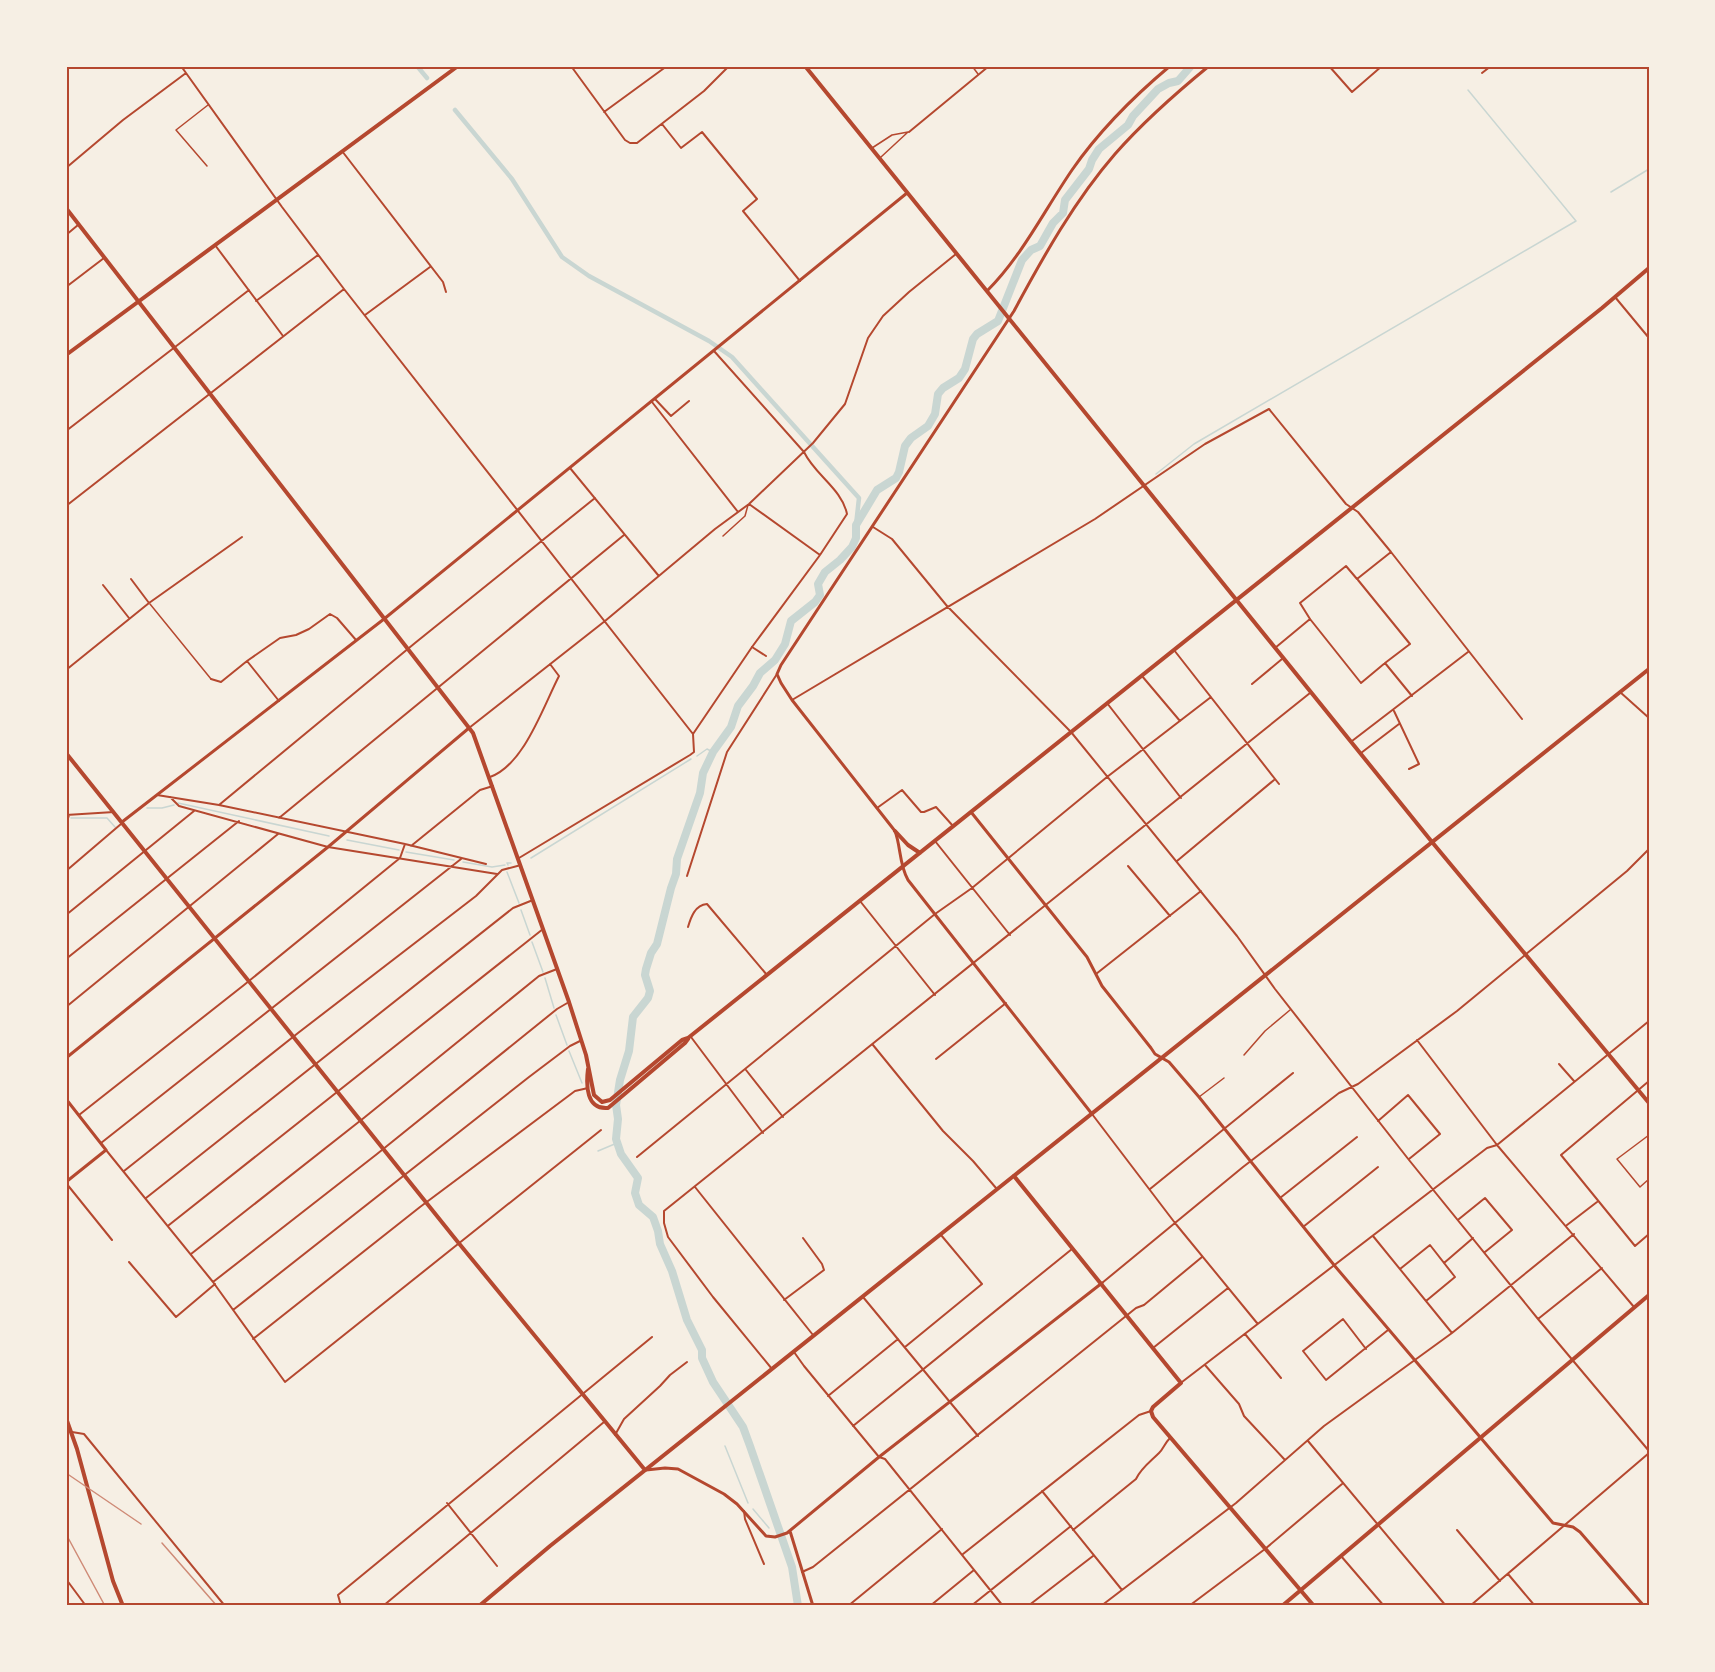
<svg xmlns="http://www.w3.org/2000/svg" width="1715" height="1672" font-family="'Exo 2',sans-serif">
<style>
.lines{fill:none;stroke-linecap:round;stroke-linejoin:round}
.stream{stroke:#c9d6d2;stroke-width:1.5}
.canal{stroke:#c9d6d2;stroke-width:4.5}
.river{stroke:#c9d6d2;stroke-width:8}
.service{stroke:#b5482f;stroke-width:1.5}
.pedestrian{stroke:#b5482f;stroke-width:2}
.minor{stroke:#b5482f;stroke-width:2}
.tertiary{stroke:#b5482f;stroke-width:3}
.secondary{stroke:#b5482f;stroke-width:4}
.primary{stroke:#b5482f;stroke-width:4}
.rail{stroke:#cf8b77;stroke-width:1.5}
.neatline{fill:none;stroke:#b5482f;stroke-width:2}
</style>
<rect width="100%" height="100%" fill="#f6efe4"/>
<g class="lines">
<path class="stream" d="M1611,192L1649,169
M1156,474L1194,444L1576,221L1468,90
M697,756L707,749L713,752
M178,803L329,836
M147,808H162L174,805
M71,818H107L115,827
M347,840L399,850
M406,852L454,860
M531,858L691,759
M463,862L492,867L505,865
M508,865L507,863H511
M507,872L519,903
M521,910L530,935
M532,942L543,972
M545,978L554,1008
M556,1015L567,1045
M569,1051L582,1083
M598,1151L617,1143
M725,1446L748,1503
M753,1509L769,1528"/>
<path class="canal" d="M417,66L427,78
M455,110L512,179L562,257L589,276L709,341L732,357L859,498L856,525"/>
<path class="river" d="M798,1606L792,1567L750,1446L743,1427L713,1382L702,1358V1350L687,1320L672,1271L660,1244L658,1231L653,1217L639,1205L635,1193L638,1178L621,1154L616,1139L618,1119L616,1105L620,1080L629,1051L633,1017L648,998L650,991L645,975L646,969L651,953L657,944L671,888L676,874L677,859L700,793L703,773L713,752L731,727L738,706L753,686L760,673L775,660L785,644L791,621L815,602L820,595L818,584L825,572L840,560L852,547L856,538V525L877,490L896,478L899,472L905,446L911,438L928,426L935,414L938,394L943,388L959,378L965,369L973,339L977,334L998,321L1022,260L1031,250L1040,246L1053,223L1063,213L1065,200L1089,169L1092,160L1099,149L1128,125L1133,116L1158,89L1169,83L1178,81L1191,66"/>
<path class="service" d="M972,66L978,74
M872,148L892,135L908,132
M881,157L908,132
M207,166L176,130L208,105
M723,536L745,516L748,505
M150,604L211,679
M1244,1055L1265,1031L1290,1010
M1199,1097L1224,1078
M1649,1135L1617,1159L1640,1187L1649,1179"/>
<path class="pedestrian" d="M752,647L766,656"/>
<path class="minor" d="M181,66L282,207L344,289L693,734
M571,66L625,140L630,143H637L704,91L729,66
M1329,66L1352,92L1382,66
M1482,73L1491,66
M604,112L667,66
M662,124L681,148L702,132L757,199L743,211L800,281
M909,132L989,66
M342,151L443,282L446,292
M66,168L123,120L186,73
M66,235L78,225
M215,245L283,336
M66,287L104,258
M1615,297L1649,338
M256,301L318,255
M365,315L430,267
M655,399L671,416L689,401
M652,402L738,512
M66,431L249,290
M570,468L658,575
M749,504L820,555
M66,506L344,289
M873,527L892,539L947,606L1071,732L1237,936L1275,989L1409,1160L1538,1319L1649,1451
M131,579L149,603
M1358,580L1410,644L1385,663L1412,696
M103,585L129,618
M1275,648L1310,619
M1174,650L1279,784
M1385,663L1361,683L1310,619L1300,603L1346,566L1357,579L1391,552
M66,670L149,603L242,537
M1142,676L1180,721
M211,679L221,682L247,661
M1252,684L1282,659
M1620,692L1649,718
M792,700L1095,519L1205,444L1269,409L1346,504L1358,512L1391,552L1522,719
M279,701L247,661L280,638L296,635L309,629L330,614L337,618L356,640
M1107,703L1181,798
M1394,711L1419,764L1409,769
M469,728L605,621L715,529L749,504L813,443L845,404L868,338L883,316L909,292L956,254
M693,734L752,647L820,555L847,514C842,489 815,475 804,452L714,351
M1352,741L1468,652
M1361,753L1399,724
M490,777C524,765 543,707 559,676L550,664
M157,795L219,805L405,844L486,864
M170,797L179,806L328,847L497,874
M219,805L415,643L595,498
M877,808L902,790L921,812H924L936,807L953,826
M66,815L114,812
M279,818L624,535
M66,825L69,815
M935,841L1010,935
M411,846L480,790L493,786
M519,858L690,755L694,752L693,734
M1177,861L1274,780
M1128,866L1170,916
M66,871L121,824
M687,876L727,752L777,674
M860,901L935,995
M66,915L194,811
M688,927C691,917 695,905 707,904L767,975
M66,959L239,821
M1096,974L1201,891
M66,1007L278,834
M691,1037L763,1133
M1417,1040L1497,1145L1634,1307
M873,1045L943,1131L973,1161L996,1188
M936,1059L1006,1003
M1559,1064L1574,1081
M746,1070L783,1117
M1649,1081L1561,1155L1635,1246L1649,1234
M1092,1114L1175,1223L1257,1323
M79,1115L244,985L400,858L405,844
M1378,1121L1408,1095L1440,1134L1409,1159
M101,1143L461,859
M106,1150L213,1282L285,1382L601,1130
M637,1157L935,914L972,888L1107,777L1211,697
M124,1171L298,1033L476,896L502,870L521,865
M66,1183L112,1240
M695,1187L813,1335
M1150,1189L1293,1073
M146,1198L513,908L533,900
M1280,1198L1357,1137
M1459,1219L1485,1198L1512,1230L1485,1252
M169,1225L543,929
M1567,1225L1597,1202
M1303,1227L1378,1167
M1373,1236L1452,1333
M191,1254L365,1117L539,976L557,969
M129,1262L176,1317L215,1284
M1444,1263L1473,1238
M1400,1269L1430,1245L1455,1277L1426,1301
M213,1282L377,1154L557,1009L569,1002
M1102,1283L1243,1167L1339,1093L1358,1084L1457,1011L1627,871L1649,849
M863,1297L978,1436
M784,1300L824,1270L822,1264L803,1238
M233,1310L529,1077L570,1046L582,1040
M1538,1319L1602,1268
M1245,1334L1281,1378
M253,1339L420,1207L575,1091L588,1088
M905,1347L982,1284L941,1235
M1153,1348L1228,1288
M1366,1349L1343,1319L1303,1351L1326,1380L1388,1330
M794,1352L804,1366L879,1457L885,1459L1003,1606
M1205,1365L1239,1404L1244,1416L1285,1460
M772,1369L713,1297L668,1237L664,1223V1211L1310,693
M1182,1382L1487,1148L1497,1145L1649,1021
M828,1396L898,1339
M853,1426L1072,1249
M72,1432L84,1434L225,1606
M615,1435L624,1419L660,1386L670,1375L687,1362
M1308,1441L1446,1606
M1042,1491L1122,1590
M447,1503L497,1566
M744,1511L745,1519L764,1564
M1073,1530L1136,1479C1141,1468 1150,1462 1159,1453C1164,1448 1164,1444 1170,1438
M1457,1530L1500,1581
M963,1554L1139,1415L1151,1411
M1341,1556L1384,1606
M802,1572L813,1567L1136,1308L1144,1305L1202,1257
M1508,1574L1535,1606
M66,1579L86,1606
M341,1606L338,1595L652,1337
M383,1606L604,1422
M848,1606L942,1529
M930,1606L974,1570
M971,1606L1071,1526
M1028,1606L1093,1556
M1101,1606L1236,1503L1324,1426L1452,1333L1574,1234
M1189,1606L1265,1549L1342,1484
M1470,1606L1649,1453
M1647,1606L1649,1604"/>
<path class="tertiary" d="M987,291C1022,256 1044,211 1072,170C1099,131 1133,97 1170,66
M971,812L1087,957L1102,986L1151,1048L1155,1054L1169,1062L1199,1097L1334,1265L1553,1523L1573,1527L1580,1532L1644,1606
M122,822L384,619L907,193
M66,1058L328,847L469,728
M66,1099L106,1150L66,1182
M1092,1114L908,880C899,864 901,847 895,831L792,700L781,683L777,674L781,665L1014,311C1043,257 1075,200 1115,154C1144,121 1176,93 1209,66
M646,1470L665,1468L678,1469L724,1494L737,1504L766,1536L775,1537L787,1533L879,1457L1102,1283
M790,1531L813,1606"/>
<path class="secondary" d="M66,208L473,733L569,1002L586,1055L594,1095L602,1102L610,1100L682,1040L688,1038L1602,308L1649,268
M895,831L908,845L920,853
M588,1069C586,1085 586,1110 608,1108L685,1043L688,1039
M1014,1176L1181,1383L1153,1407L1151,1411L1153,1417L1314,1606
M1282,1606L1649,1295"/>
<path class="primary" d="M805,66L1432,842L1649,1103
M66,355L458,66
M66,753L457,1241L645,1470
M66,1418L77,1449L113,1581L123,1606
M479,1606L550,1546L1649,669"/>
<path class="rail" d="M66,1473L141,1524
M66,1534L105,1606
M162,1543L217,1606"/>
</g>
<rect width="1715" height="1672" fill="none" stroke="#f6efe4" stroke-width="135"/>
<rect x="68" y="68" width="1580" height="1536" class="neatline"/>
</svg>
